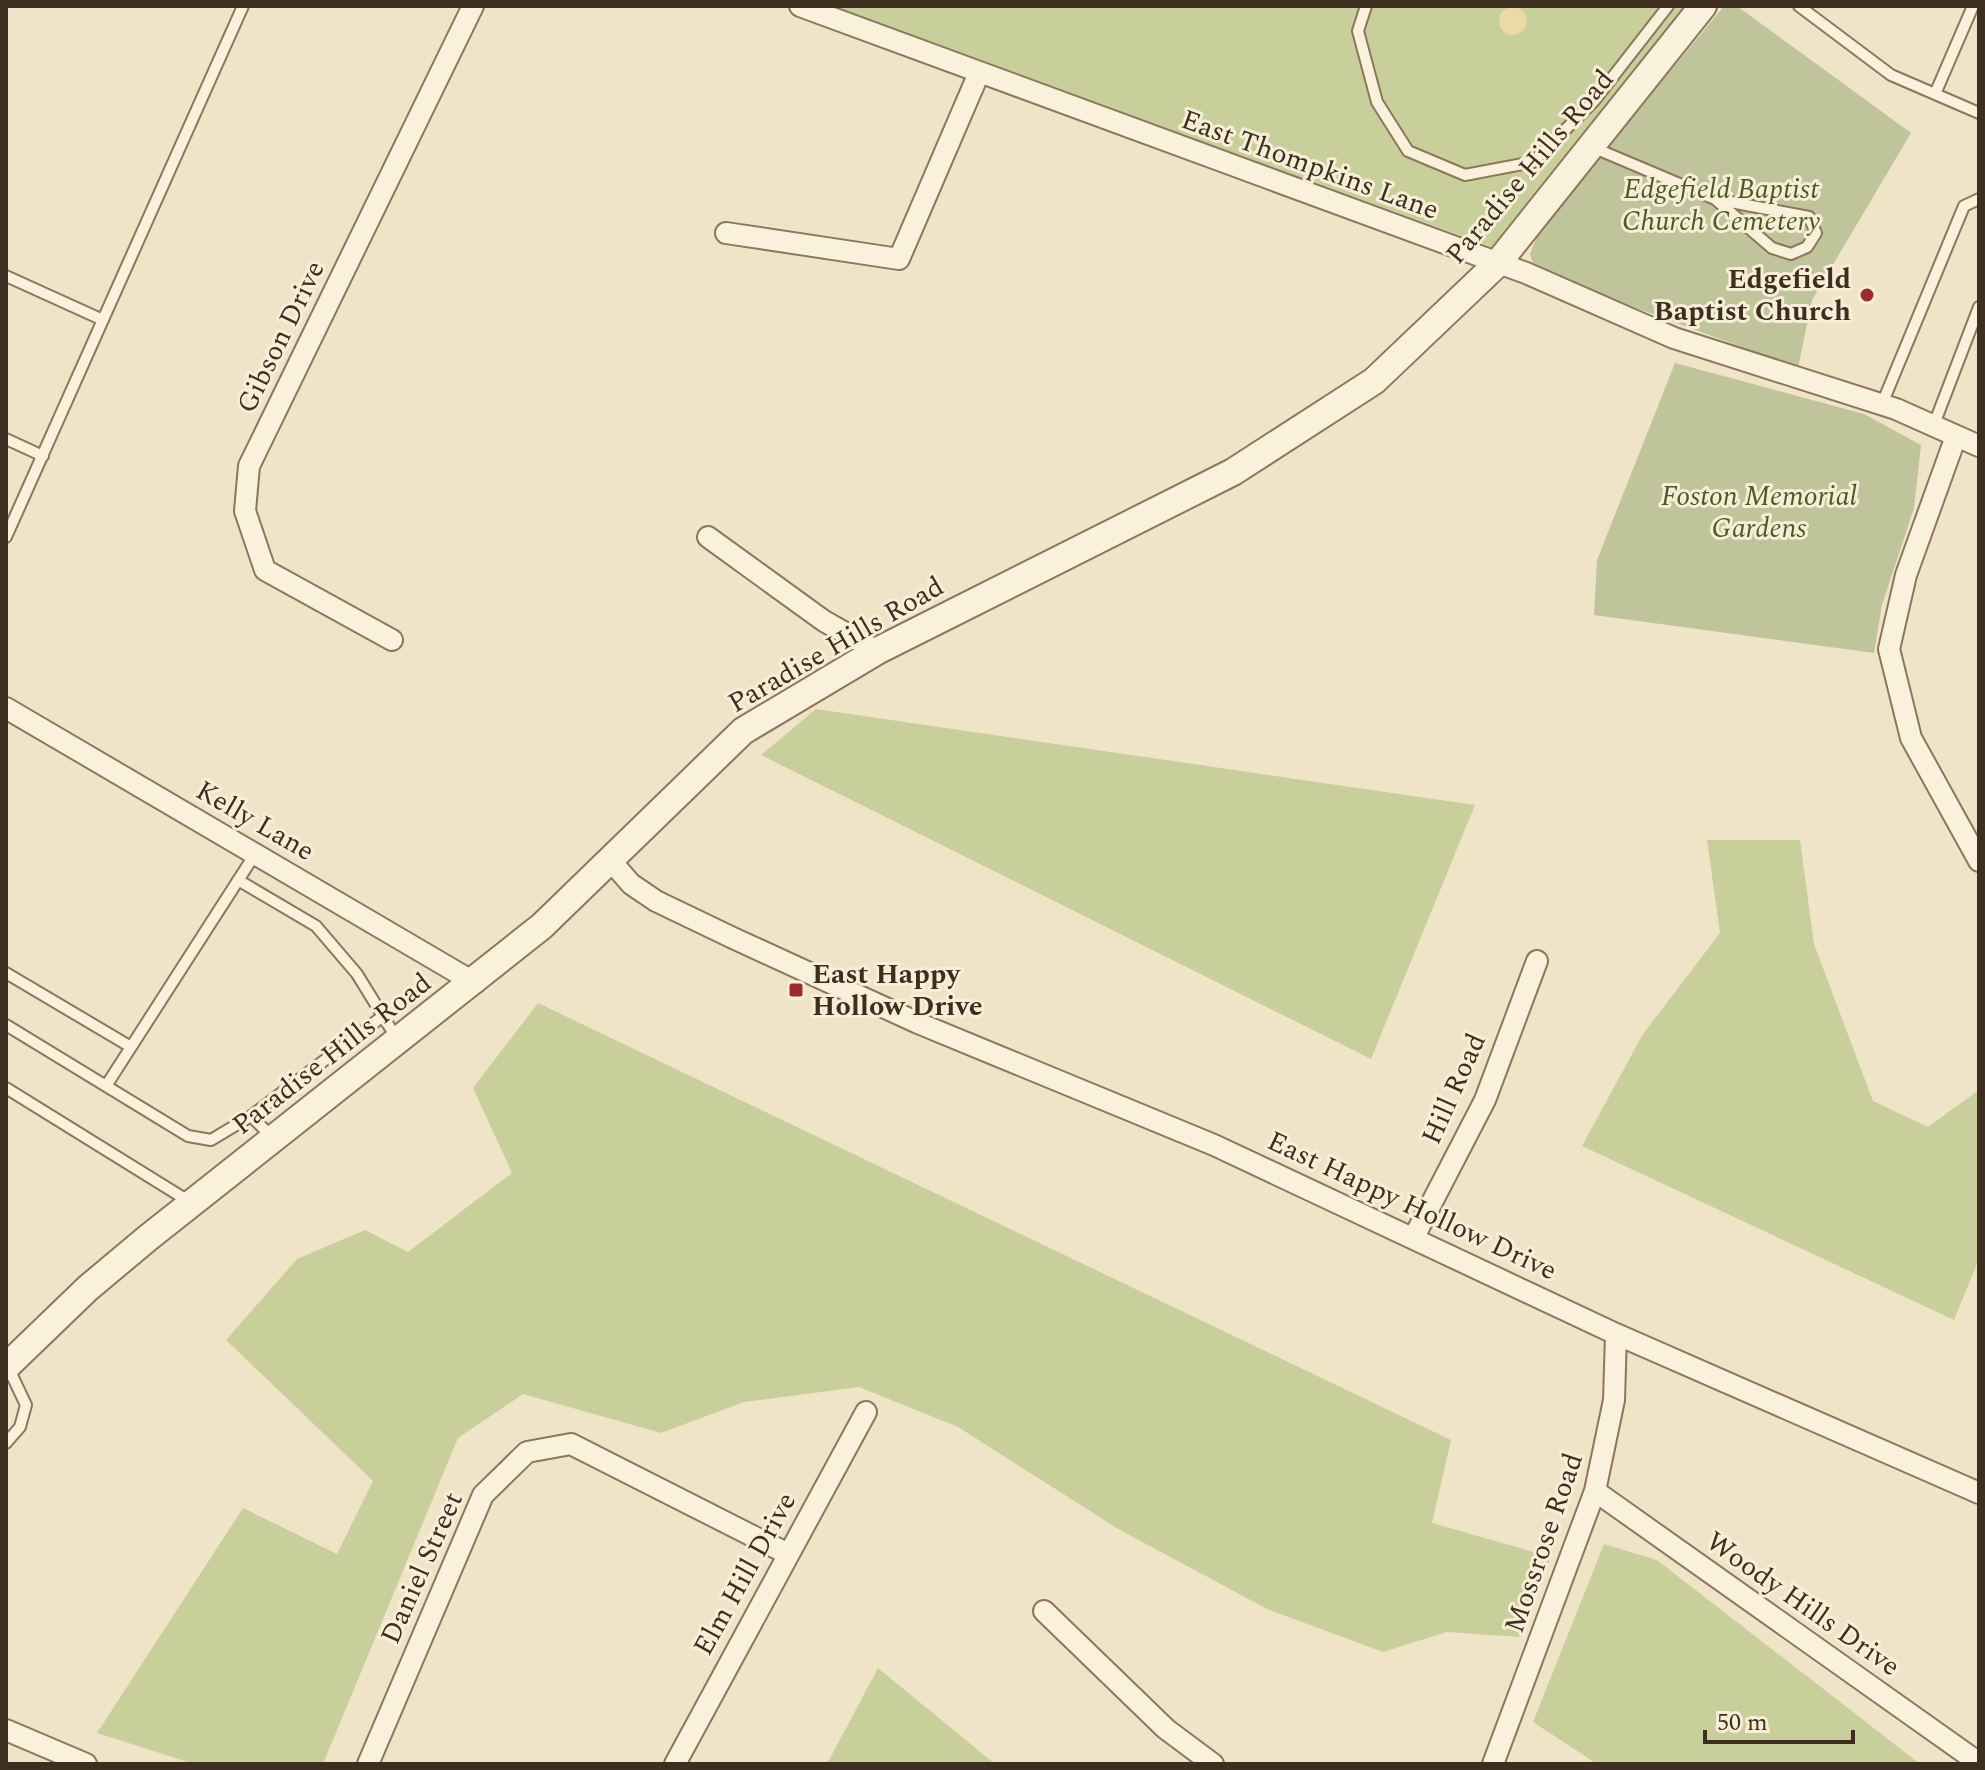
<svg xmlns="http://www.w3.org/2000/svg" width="1985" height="1770" font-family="Spectral,serif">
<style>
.green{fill:#c9cf9b}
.sand{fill:#ecd9a5}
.cemetery{fill:#bfc49a}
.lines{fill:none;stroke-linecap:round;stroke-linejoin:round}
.service-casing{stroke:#8d765c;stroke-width:14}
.minor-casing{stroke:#8d765c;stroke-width:24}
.tertiary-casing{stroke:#8d765c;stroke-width:30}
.service{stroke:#faf1dc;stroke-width:10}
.minor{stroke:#faf1dc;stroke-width:20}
.tertiary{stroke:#faf1dc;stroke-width:26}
.poi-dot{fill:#9e2a2b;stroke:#f7eed8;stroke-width:3}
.labels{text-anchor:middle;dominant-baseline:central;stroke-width:6;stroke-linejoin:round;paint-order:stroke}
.street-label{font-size:28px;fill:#3d2e20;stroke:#f7eed8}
.park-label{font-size:28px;font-style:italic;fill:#4d5a26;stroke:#f7eed8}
.poi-label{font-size:28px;font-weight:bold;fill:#3d2e20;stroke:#f7eed8;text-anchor:end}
</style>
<rect width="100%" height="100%" fill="#f0e4c8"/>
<path class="green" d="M832,6H1688L1492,247Z
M816,709L1475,805L1371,1059L761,755Z
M1707,840H1800L1814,944L1873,1101L1928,1127L1979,1090V1259L1954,1320L1582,1146L1643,1034L1720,933Z
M538,1003L1451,1440L1432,1523L1551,1557L1519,1637L1447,1632L1383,1652L1269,1610L1120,1530L958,1427L859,1387L744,1402L661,1433L523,1394L458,1438L323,1764H194L97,1733L243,1508L337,1554L373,1481L226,1340L297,1259L365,1230L408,1252L512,1173L473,1088Z
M1604,1544L1657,1560L1920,1764H1597L1533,1722Z
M878,1668L995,1764H827Z"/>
<path class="sand" d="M1499 21a14 14 0 1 1 28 0a14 14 0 1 1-28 0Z"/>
<path class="cemetery" d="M1724,6H1737L1911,133L1812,300L1798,368L1566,282L1535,269L1530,254L1540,229Z
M1675,363L1864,414L1921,445L1914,508L1882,605L1874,653L1594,615L1597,560Z"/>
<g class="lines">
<g class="service-casing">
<path id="service" d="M1366,6L1358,31L1377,102L1408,151L1465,175L1533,162L1594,101L1668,6
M1799,6L1891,75L1979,113
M1935,94L1973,6
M1592,147L1715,199L1772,248L1791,254L1807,247L1816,233L1809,217L1715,199
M6,276L103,320
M1882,404L1964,206L1979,199
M1933,427L1979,307
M6,439L43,456
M6,537L243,6
M238,880L316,926L357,974L397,1039
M6,973L131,1047
M6,1025L188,1136L211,1140L251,1116L273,1138
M106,1086L255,854
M6,1088L190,1202
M251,1116L383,1016
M6,1443L20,1427L26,1405L8,1367"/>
</g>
<g class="minor-casing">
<path id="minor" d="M800,6L1526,273L1674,338L1896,409L1979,446
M726,233L899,259L979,73
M1955,439L1906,575L1889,649L1911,738L1979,861
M708,537L824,621L877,651
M392,640L265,570L245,511L249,466L473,6
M6,708L475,983
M611,861L631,884L656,901L733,938L918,1023L1214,1145L1616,1334L1979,1493
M1414,1237L1485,1100L1537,961
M1595,1491L1979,1763
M1044,1611L1166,1729L1213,1764
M6,1730L86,1764
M368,1764L483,1495L527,1452L571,1444L788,1554
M675,1764L866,1412
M1493,1764L1595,1491L1614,1400L1616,1334"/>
</g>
<g class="tertiary-casing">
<path id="tertiary" d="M6,1367L88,1288L149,1237L542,926L743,731L877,651L1233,472L1374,381L1497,264L1703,6"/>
</g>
<use href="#service" class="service"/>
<use href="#minor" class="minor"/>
<use href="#tertiary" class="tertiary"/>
</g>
<g class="poi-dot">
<circle cx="1867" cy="295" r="8"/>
<rect x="788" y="982" width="16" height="16" rx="4"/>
</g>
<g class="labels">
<g class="street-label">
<text transform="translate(1310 165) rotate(20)">East Thompkins Lane</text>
<text transform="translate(1530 167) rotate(-50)">Paradise Hills Road</text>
<text transform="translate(281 337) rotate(-64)">Gibson Drive</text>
<text transform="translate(836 645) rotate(-30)">Paradise Hills Road</text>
<text transform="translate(255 821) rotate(30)">Kelly Lane</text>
<text transform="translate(332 1054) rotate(-38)">Paradise Hills Road</text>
<text transform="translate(1454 1089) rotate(-66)">Hill Road</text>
<text transform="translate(1412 1206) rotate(25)">East Happy Hollow Drive</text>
<text transform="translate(1544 1543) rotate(-71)">Mossrose Road</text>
<text transform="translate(422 1568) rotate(-66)">Daniel Street</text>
<text transform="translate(745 1574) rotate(-61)">Elm Hill Drive</text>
<text transform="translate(1803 1604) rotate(35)">Woody Hills Drive</text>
</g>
<g class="park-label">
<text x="1721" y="189">Edgefield Baptist<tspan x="1721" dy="32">Church Cemetery</tspan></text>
<text x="1759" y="496">Foston Memorial<tspan x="1759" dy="32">Gardens</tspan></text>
</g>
<g class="poi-label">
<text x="1851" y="279">Edgefield<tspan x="1851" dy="32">Baptist Church</tspan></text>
<text x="812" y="974" text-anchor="start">East Happy<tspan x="812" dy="32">Hollow Drive</tspan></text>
</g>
</g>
<rect width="1985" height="1770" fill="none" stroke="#3d2e20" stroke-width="16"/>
<path d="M1705 1730v12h148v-12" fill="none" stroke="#3d2e20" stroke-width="4"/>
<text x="1717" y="1730" font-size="24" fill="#3d2e20" stroke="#f7eed8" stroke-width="6" paint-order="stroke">50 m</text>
</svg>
